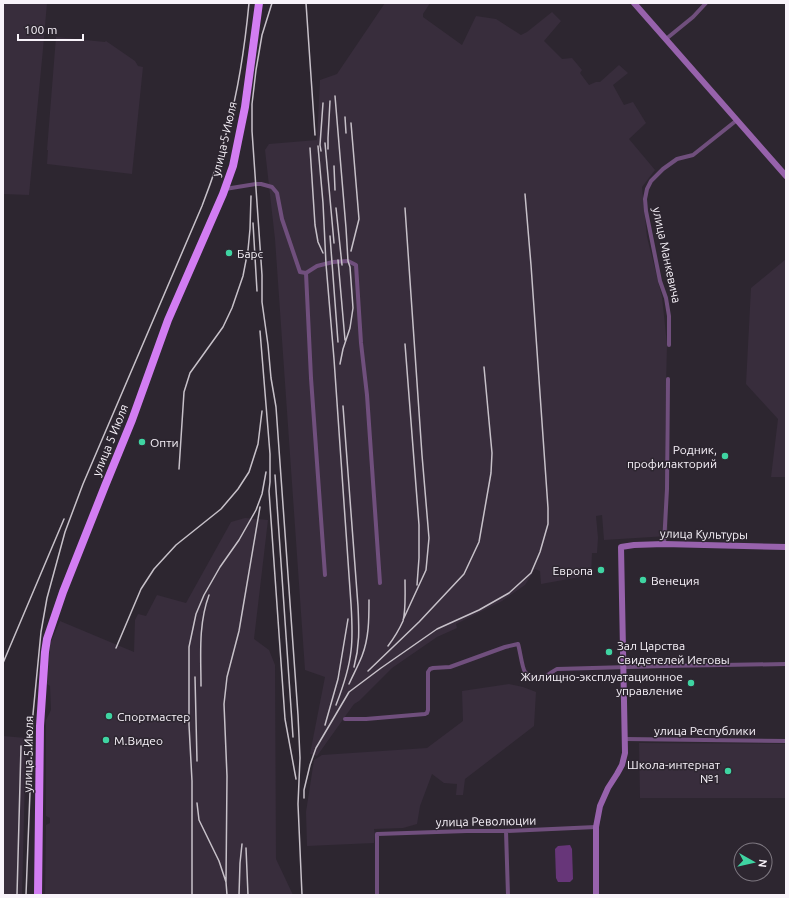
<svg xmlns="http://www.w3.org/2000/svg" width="789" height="898" font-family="Ubuntu,sans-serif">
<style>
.built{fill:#382d3c}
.green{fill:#673679}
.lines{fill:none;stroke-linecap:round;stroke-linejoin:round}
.street{stroke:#704f7d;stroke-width:4}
.secondary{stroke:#9762ac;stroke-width:6}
.highway{stroke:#d27df2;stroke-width:8}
.rail{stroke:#c7c1c9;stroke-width:1.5}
.poi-dot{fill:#3fd4a2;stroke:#2d2630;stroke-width:1.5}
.labels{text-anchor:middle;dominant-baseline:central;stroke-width:3;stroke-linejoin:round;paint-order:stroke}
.street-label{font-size:12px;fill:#f8f3fa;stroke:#2d2630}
.poi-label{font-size:12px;fill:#f8f3fa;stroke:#2d2630;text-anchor:start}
</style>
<rect width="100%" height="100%" fill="#2d2630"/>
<path class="built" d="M3,3H47L43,49L29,195L3,194Z
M385,3H430L423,14V17L462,45L476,16L496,19L521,35L527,32L552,12L561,21L544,41L562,59L572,58L582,70L580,73L589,85L596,82H600L619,65L628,73L613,85L624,105L633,102L646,123L629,139L655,170L642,187L647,237L662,297L667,344L665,429L668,536L604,540L602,515L596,516L598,538L597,553H592L591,575L541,584L540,571L535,569L525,585L502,601L456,624L457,628L437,637L392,668L359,701L354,704L317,756L310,754L325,677L305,670L275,239L265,150L269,144L317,140L320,80L337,74Z
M56,37L105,42L106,41L135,61L138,66L143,67L132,174L47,164L48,150H47Z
M786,259V477H771L778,419L746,384L751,288Z
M245,518L268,520L254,639L269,650L275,665L276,859L293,895H45L46,825L50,823V818L46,816V720L51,710L50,686L47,684L50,644L60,621L134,652L135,620L138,614L146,616L157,595L186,603L231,522Z
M509,684L523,687L536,692L534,726L465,779L463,795H456L457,784L444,783L432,774L420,806L417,824L403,828L374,829L375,835L374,843L307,846L306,812L314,760L322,755L427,748L463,721L462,691Z
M3,736L26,738L22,895H3Z
M639,743L786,744V798H640Z"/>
<path class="green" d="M570,845L572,849L573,879L570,882H558L556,878L555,849L558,846Z"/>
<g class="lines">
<path class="street" d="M666,39L693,17L706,3
M225,189L256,184H261L272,187L277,193L282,219L300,272L306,273L311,378L325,575
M306,273L317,266L333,262L348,261L356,265L361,343L367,395L380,583
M669,345V316L666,298L660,281L646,211L645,199L647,189L651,181L663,169L677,159L693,155L737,120
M664,544L667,489L668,379
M345,719H366L425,714L427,713L428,710V672L430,669L433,668L450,667L505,647L518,644C520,650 522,668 525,672C530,679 540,678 546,676C550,674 553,671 557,669L664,666L786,664
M625,739L786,741
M506,831L508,895
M377,895V834L467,831H506L596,827"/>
<path class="secondary" d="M634,3L786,176
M596,895V827L600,806L608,788L617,774L622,765L625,753L621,547L634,545L664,544L786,547"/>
<path class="highway" d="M38,895L40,726L45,652L47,639L63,592L105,486L132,420L168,320L223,194L233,166L245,107L259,3"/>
<path class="rail" d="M272,3L262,35L256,70L252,104V131L262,275V302L268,345L271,378L276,407L298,715L300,758L298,804L302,895
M306,3L315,135
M335,96L346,228L348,261L350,267L353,308L350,328L343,349L340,364
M345,117L346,133
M325,143L334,243
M318,146L323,203L326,264L334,359L351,604C352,620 353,636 351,651C349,670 343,687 336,705
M310,148L315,225L318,242L323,253
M328,149V138L330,101
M321,151L320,145L323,103
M334,166L335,190
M336,208L342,265
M253,223L257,291
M330,236L338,342
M351,251L359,219L351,123
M338,260L345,340
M260,331L270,454V482L269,491L285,719L296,779
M405,344L419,525V558L417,585
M343,406L358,606C359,628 360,645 354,667
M179,469L184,392L190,373L223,327L232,308L243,276L248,250L250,229L251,196
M275,475L293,737
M403,620L426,570L429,538L422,455L405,208
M388,646C394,638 399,630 403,621C406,610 405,592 405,580
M116,648L141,589L154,569L176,545L221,509L238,489L249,472L258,444L262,411
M3,663L64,519
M368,671L419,622L464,574L479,542L491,473L492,453L484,367
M195,677L197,761
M349,684C353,675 358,666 362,656C369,638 369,619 369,600
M201,686C201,656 198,625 209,595
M325,725L338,679L348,619
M304,798V790L310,765L316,748L349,692L381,668L437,629L479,610L509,593L531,573L540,552L548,524V508L531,265L525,194
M197,803L199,820L219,861L226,882L227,895
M246,848L248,895
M226,882L227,776L224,704L227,677L239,631L260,507
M17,895L21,746
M26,895L33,714L41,632L47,598L65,532L83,484L202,206C212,180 221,154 228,127C239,87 245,45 249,3
M192,895V781L189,725V647L196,614L204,595L220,567L239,540L256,510L262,494L266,472
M239,895L240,863L242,844"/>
</g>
<g class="poi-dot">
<circle cx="229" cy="253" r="4"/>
<circle cx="142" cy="442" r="4"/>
<circle cx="725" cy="456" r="4"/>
<circle cx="601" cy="570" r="4"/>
<circle cx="643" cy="580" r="4"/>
<circle cx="609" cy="652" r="4"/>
<circle cx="691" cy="683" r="4"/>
<circle cx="109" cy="716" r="4"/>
<circle cx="106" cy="740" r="4"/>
<circle cx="728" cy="771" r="4"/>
</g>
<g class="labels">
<g class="street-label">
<text transform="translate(224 139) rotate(-77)">улица 5 Июля</text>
<text transform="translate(667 255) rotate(78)">улица Манкевича</text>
<text transform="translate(110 440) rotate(-68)">улица 5 Июля</text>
<text transform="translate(704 534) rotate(1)">улица Культуры</text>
<text x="705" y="730">улица Республики</text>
<text transform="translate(28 754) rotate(-89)">улица 5 Июля</text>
<text transform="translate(486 821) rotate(-1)">улица Революции</text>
</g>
<g class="poi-label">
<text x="237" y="253">Барс</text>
<text x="150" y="442">Опти</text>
<text x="717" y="449" text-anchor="end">Родник,<tspan x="717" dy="14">профилакторий</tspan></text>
<text x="593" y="570" text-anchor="end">Европа</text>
<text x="651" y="580">Венеция</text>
<text x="617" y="645">Зал Царства<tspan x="617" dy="14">Свидетелей Иеговы</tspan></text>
<text x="683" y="676" text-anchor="end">Жилищно-эксплуатационное<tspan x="683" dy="14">управление</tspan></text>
<text x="117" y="716">Спортмастер</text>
<text x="114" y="740">М.Видео</text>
<text x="720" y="764" text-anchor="end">Школа-интернат<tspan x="720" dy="14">№1</tspan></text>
</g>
</g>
<rect width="789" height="898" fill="none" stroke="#f8f3fa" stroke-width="8"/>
<g transform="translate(753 862) rotate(98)"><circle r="19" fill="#2d2630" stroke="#7e7881"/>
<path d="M0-3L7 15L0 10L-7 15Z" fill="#3fd4a2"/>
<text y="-6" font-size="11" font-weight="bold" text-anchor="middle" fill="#f8f3fa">N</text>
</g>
<path d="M18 34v6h65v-6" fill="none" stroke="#f8f3fa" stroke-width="2"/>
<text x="24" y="34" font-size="12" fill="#f8f3fa" stroke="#2d2630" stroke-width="3" paint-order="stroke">100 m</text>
</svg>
